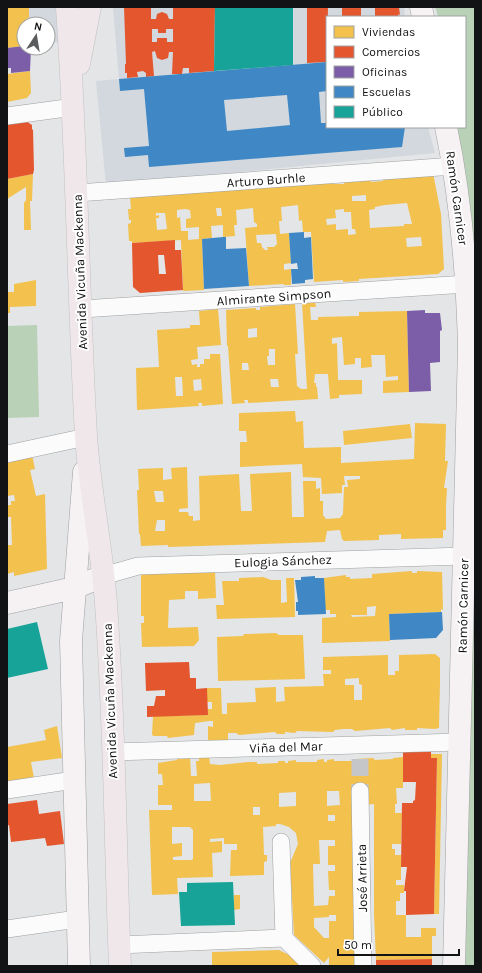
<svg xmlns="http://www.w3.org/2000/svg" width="482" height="973" font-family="Karla,sans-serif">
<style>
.built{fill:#d2d8dd}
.green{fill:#b9d1b6}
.homes{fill:#f2c14e;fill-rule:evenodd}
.shops{fill:#e4572e;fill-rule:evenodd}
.offices{fill:#7b5ea7}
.schools{fill:#3f88c5;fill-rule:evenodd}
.public{fill:#17a398}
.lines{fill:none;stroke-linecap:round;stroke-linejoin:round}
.minor-tunnel{stroke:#c4c6c7;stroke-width:17;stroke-dasharray:17 8;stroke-linecap:butt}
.minor-casing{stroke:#9ea0a1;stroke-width:18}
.secondary-casing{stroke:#9ea0a1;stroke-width:23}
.primary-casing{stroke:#c1c2c3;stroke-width:23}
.minor{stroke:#fbfbfb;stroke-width:17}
.secondary{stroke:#f6f1f3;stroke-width:22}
.primary{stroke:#f0e7ea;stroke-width:22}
.labels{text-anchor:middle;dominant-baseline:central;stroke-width:4;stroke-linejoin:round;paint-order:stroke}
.street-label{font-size:13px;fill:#121314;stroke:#fff}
</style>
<rect width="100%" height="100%" fill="#e3e5e7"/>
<path class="built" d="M7,7H61L63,42L48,43V24H24Z
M113,7H215L293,64V7H404L405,17H327V127H428L435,153L106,185L96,81L119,79Z"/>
<path class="green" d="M433,7H475V266L454,127H465V17H438L436,9Z
M37,325L39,417L7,418V326Z
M475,427V966H462Z"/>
<path class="homes" d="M7,7H29V24H24V46L7,48Z
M30,71L31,93L27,98L7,102V74Z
M433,173L441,214L444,269L438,274L359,279V281L343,282V280L314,282L311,232H303L302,220L299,221L298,205L281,207L282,221H279L280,234L289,233L291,263L284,264V270L291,269V285H284V284L249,286L245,228L257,227V224L254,222L253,208L236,210L237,225H234L235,236L223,237V225L211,226L212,238L202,239L204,290L183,291L181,240L132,243V241H129L128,224L131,223V220H129L128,209H131L130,197L333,182V184H344V179L371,178V182L383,181L382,176ZM366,195V201H352V196ZM407,203L412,224H404V226L370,228L369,210L375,209V207L385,205ZM216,208H221L222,216H217ZM185,209L190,210L191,218L186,219V228L199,227V239L188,240V231H181L180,217L177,218V210ZM344,209V212H351L352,229H355L356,234L348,235V229L336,230V224L327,225L326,219L336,218L335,210ZM156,213H165L167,229L157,230L156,218H159V215L156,216ZM276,234L277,244L274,247H267L268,250H265L262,247L261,243H257L256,235ZM421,237L422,246L407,247L406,238Z
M33,174L32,201H30L31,230H24V203L26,200V187L7,199V179Z
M36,280V306L10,307V313H7V292H14V284Z
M315,301L316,307H310L311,320H318V317L359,316V312L407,311L409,392L383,393V381L398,380V376L386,377L385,355H371L372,367L361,368V358H355V364L344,365L342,337L332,338V344L337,343L338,380H362V394L339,395V398L330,399L328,374H315L314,383H316V387H317L318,399L248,403V400H244L245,403L232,404L228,346H227L226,310L256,308V310H260V307L295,304L298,354H295L297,386L301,389H307L302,302ZM257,328V337L248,338V329ZM269,349H275V365H268L267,356H269ZM242,363H248L249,370H242ZM270,379H278L279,387H271Z
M218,309L221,345L197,347L198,359L191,360L192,365L197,364V367H200V364H204V359H210V354H220L223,404L202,406V403H198L199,406L137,410L136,368L159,367L157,330L190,328V325H200L199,311ZM175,377H182L183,396H176ZM201,379L202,390L194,391L193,380Z
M295,411L296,422L303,421L304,448L341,447V463L414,459L415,423L446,424L445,461H448L444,488H447L446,505H440H446V530H443V538L401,539V534L379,535V540L344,541L342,539L340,530L327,531L325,542L168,547V545L141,546L140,534H139L137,490H139L138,469L163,468V480L172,479L171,468L187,467L188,508L179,509V512H188L189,516H193V521L200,520L199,476L239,474L241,511H252L250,474L291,472L292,517H304L303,481H316V489L320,488V501H323V515L326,519L340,518L343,514L344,487H348L347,480L360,479V476H344L345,485H342V493L322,494L321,478L303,477L302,464L240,467V442H247L246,431H239V413ZM154,491H163L164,502H156ZM157,520H165V531H155Z
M410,424L412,438L344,445L343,431Z
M32,455L35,469L30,470L36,496L45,494L47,569L14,576V572L7,574V545H12L11,517H7V505H11V501H15L14,495L7,496V460Z
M215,570L216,598L198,599V591H185V599L169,600L168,628L198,627L199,640L194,646L142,647L141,623H144V616H141V572Z
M412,571V573H417V571L442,572L443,610L441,609V612L389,614L390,641L322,643V618L336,617V614H330V610H325L324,578L346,575V577H350V579L372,578V574ZM376,606L375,616L352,617L351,615H367V607Z
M263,577L271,580H281V603L287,602L286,578H294L295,617L217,619L216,605H224L222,581H239V578Z
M276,633L279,635H303L305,679L218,681L217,637L243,636L244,634Z
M435,654L440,658V682L439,728L435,729L417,728V730H405V728L392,730L390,728L355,731L352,729H343L335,730L333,732L297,731L295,733L285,732V734H277L275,732L239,735L236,733H228V741H208V726L213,727V721H209L195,723L194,735L168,738L167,736H153L152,734L153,716L208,715L207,709H212V702H207V688H221L222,714H227V703L256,702L255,688L276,687V702L285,701L284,687L324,686L323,674H331V670H323V657L388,655V675H395V671H399V655ZM359,678V684L362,685V700H354V685H345V679Z
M57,726L62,758L31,762L34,778L7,784V747L46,740L44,730Z
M431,754H442L439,914H434L437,758H431Z
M209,756L210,764L220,765L248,762H257V764L278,763V761H285V763H288V761L296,760V762H317V760L324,759V762H327V760L334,759V761H354L356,759L373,758L375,760L393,759V758L403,757V788H396L397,804H395V813H402L401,844H392V849H395V855H401V880H396V885H404V893H400V901H396V915H406V937H421V928H436V936H432V959L376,960L374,915V804L365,805L359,966H329V957L324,963L294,935L290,863L298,844L296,833L289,827L280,824H276V826L263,827L264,855H267V861L264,862V875L230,876L231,850H237V844H224V838L210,839V842L222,841V852L212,853L213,877L177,878L178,894L152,895L149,810H172V805H158V785H163L162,774H158V763L177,760V757H190L191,776H197L196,761H199V757ZM210,783L211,801H194V784ZM327,791H339L340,805L327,806ZM296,792V806L279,807V793ZM253,807H260V815H253ZM328,815H335V821H328ZM172,827H190L193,830V859L191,860H173V857L182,856V843L172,844ZM319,840H335V846H328V865H335V871H328L329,890H335V896H329L328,905L314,906L313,864H320ZM329,915H336V921H329V938H324L314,927V918L329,917Z
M234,895H240V909L234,910Z
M279,950L289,955L301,966H212V952Z"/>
<path class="shops" d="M124,7H151V19H156L157,14L162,12L167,14L169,19H173V7H215L214,71L189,73V68H183L182,74H172L173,52H169L168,58L162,60L157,58L155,51L152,52L154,76L146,77V73L143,71L137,72L138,77L127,78V73H125V64H126ZM152,29H158V33H166V29H173V42H167V38H157V42H152Z
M307,7H328L327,62L307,63Z
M342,7H361V17H342Z
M375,7H399L400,15L398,14L399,17H375Z
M26,121L32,125V130L33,129L34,170L33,174L7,179V123Z
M175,240V250H181L183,290L140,293L133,287L132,243ZM158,255H164L166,274H159Z
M189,662L190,678H196V689L207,688L208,715L147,717V706H154L156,696H165V690L146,691L145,663Z
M431,750V758H437L434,914L406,915V891H404L407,867H401L402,803H413V801L415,800L416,782H403V751Z
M37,800L39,814L60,811L64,844L47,846L45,838L11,842L9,825L7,826V804Z
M432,959V966H376V960Z"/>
<path class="offices" d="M24,46V48H31L30,71L11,73V68H7V48Z
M425,310V313H440L442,330L440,331V362L430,363L431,391L409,392L407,311Z"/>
<path class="schools" d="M327,62V91L319,92L321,123H327V127H405L402,147L149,167L148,155L125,157L124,148L149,146L144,89L120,91L119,79ZM287,95L290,125L227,131L224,100Z
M304,232V238L311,237L313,279L305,280V283L292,284L291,269H298L297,263L291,264L289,233Z
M223,237H226V249L246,248L249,286L204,289L202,239Z
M315,576V578H324L326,614L298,615V611H296V602H298L295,580H301V577Z
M442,612L443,630L436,638L390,640L389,614Z"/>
<path class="public" d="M215,7H293V65L214,71Z
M37,622L48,669L7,678V629Z
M233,882L235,925L181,926L179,892H187V883Z"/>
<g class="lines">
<path class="minor-tunnel" d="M360,759V791"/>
<g class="minor-casing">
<path id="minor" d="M7,116L74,107
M77,193L454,166
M82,309L467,284
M7,454L86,437
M103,576L138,566L464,556
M112,752L460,742
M7,790L74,780
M360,791L363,966
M281,842L284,938L312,966
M7,929L77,919
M119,945L284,938"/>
</g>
<g class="secondary-casing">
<path id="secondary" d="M421,7L423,17
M446,127C461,199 467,272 469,346L454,966
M7,603L74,588L103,576
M79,966L71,641L84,472"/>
</g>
<g class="primary-casing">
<path id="primary" d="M67,7C77,150 78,293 86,436C90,493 102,548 106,604C115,724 115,846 120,966
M79,64L90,7"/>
</g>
<use href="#minor" class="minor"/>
<use href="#secondary" class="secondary"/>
<use href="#primary" class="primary"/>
</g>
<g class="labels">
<g class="street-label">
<text transform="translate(266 180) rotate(-4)">Arturo Burhle</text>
<text transform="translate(457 198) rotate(82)">Ramón Carnicer</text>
<text transform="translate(80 272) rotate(-92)">Avenida Vicuña Mackenna</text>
<text transform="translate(274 297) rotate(-4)">Almirante Simpson</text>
<text transform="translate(283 561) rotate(-2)">Eulogia Sánchez</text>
<text transform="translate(463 606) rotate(-89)">Ramón Carnicer</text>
<text transform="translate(110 701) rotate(-92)">Avenida Vicuña Mackenna</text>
<text transform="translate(286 747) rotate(-2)">Viña del Mar</text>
<text transform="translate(362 878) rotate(-91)">José Arrieta</text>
</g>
</g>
<rect width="482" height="973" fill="none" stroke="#121314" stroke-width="16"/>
<rect x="326" y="16" width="140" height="112" fill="#ffffff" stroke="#a0a1a1"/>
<rect x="334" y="26" width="20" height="12" fill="#f2c14e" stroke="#a0a1a1"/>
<text x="362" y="36" font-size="12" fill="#121314">Viviendas</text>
<rect x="334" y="46" width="20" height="12" fill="#e4572e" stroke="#a0a1a1"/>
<text x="362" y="56" font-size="12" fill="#121314">Comercios</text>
<rect x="334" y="66" width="20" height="12" fill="#7b5ea7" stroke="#a0a1a1"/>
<text x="362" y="76" font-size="12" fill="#121314">Oficinas</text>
<rect x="334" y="86" width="20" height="12" fill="#3f88c5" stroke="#a0a1a1"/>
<text x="362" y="96" font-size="12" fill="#121314">Escuelas</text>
<rect x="334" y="106" width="20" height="12" fill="#17a398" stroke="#a0a1a1"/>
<text x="362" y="116" font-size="12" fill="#121314">Público</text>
<g transform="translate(36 36) rotate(12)"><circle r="19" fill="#ffffff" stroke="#a0a1a1"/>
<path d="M0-3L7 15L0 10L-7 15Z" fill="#5b5c5e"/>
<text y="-6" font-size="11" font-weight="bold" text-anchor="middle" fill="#121314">N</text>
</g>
<path d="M338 949v6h121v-6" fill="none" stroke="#121314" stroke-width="2"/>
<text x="344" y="949" font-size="12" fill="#121314" stroke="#ffffff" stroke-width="3" paint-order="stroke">50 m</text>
</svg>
